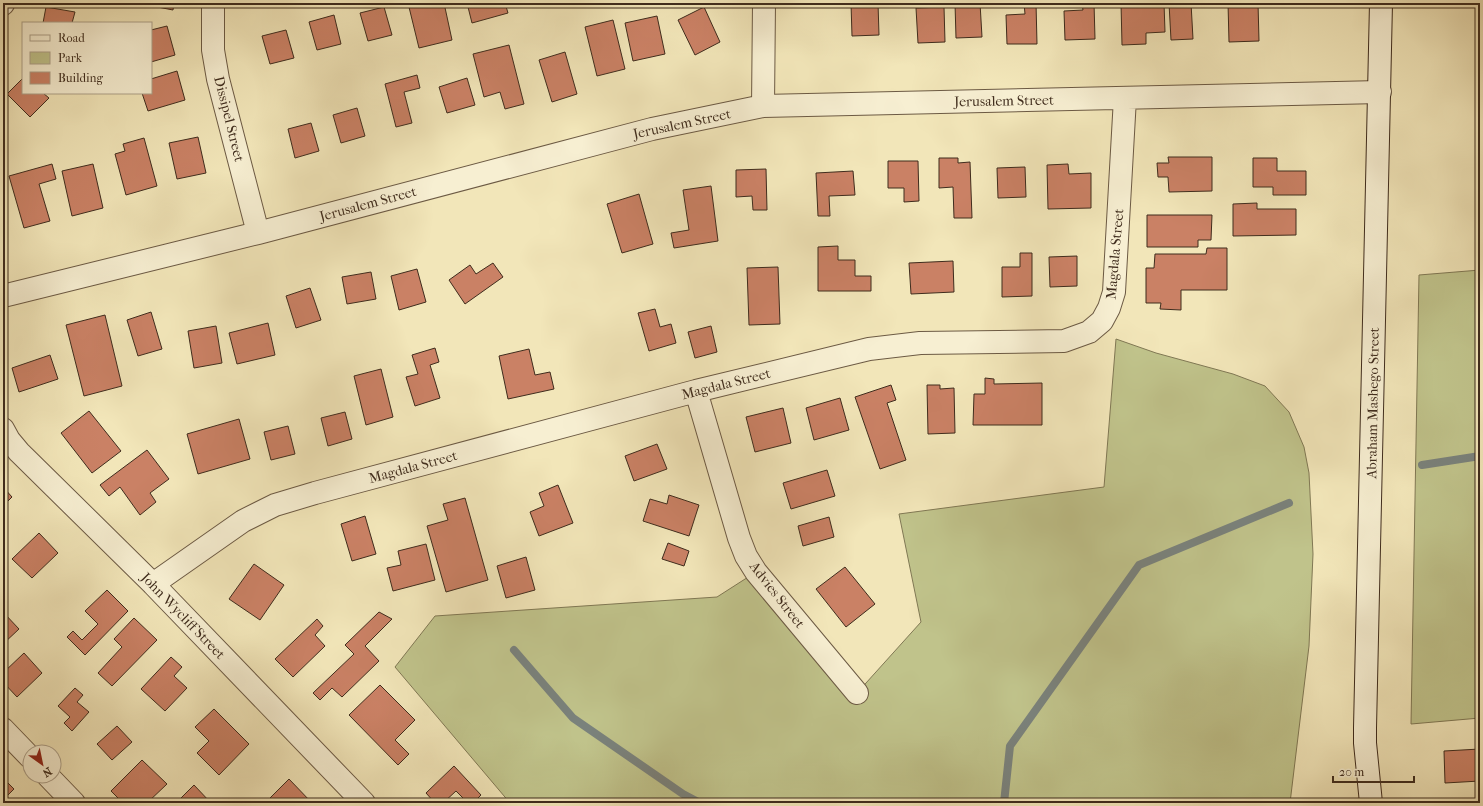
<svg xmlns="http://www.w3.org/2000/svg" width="1483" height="806" font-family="'IM FELL French Canon',serif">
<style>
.green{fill:#c0c38b;stroke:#807854}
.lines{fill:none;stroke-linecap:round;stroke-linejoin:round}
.stream{stroke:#7a827c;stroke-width:8}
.building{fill:#ca8165;stroke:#3f2c1d}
.minor-casing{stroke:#6c5a44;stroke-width:24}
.secondary-casing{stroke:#3f2c1d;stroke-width:24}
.minor{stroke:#f7efd2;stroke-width:22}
.secondary{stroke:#f7efd2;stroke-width:22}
.labels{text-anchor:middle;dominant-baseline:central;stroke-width:3;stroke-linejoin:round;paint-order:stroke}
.street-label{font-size:14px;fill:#3f2c1d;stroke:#f7efd2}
</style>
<rect width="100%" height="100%" fill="#f2e6b9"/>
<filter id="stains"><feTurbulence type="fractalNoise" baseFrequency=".005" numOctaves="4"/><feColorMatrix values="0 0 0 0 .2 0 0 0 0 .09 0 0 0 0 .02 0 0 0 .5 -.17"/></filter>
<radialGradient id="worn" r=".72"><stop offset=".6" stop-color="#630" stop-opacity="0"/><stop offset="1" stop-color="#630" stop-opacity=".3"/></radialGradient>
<path class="green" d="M1480,270V718L1411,724L1419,275Z
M1116,339L1156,353L1233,374L1265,386L1289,412L1304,447L1309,473L1313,554L1309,646L1290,803H510L395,667L435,616L717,597L756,572L857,693L921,622L899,514L1104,487Z"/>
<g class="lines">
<path class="stream" d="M1422,465L1480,456
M514,650L573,718L683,794L700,803
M1004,803L1010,746L1139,565L1289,503"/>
</g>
<path class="building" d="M137,3H174L173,10Z
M408,3H444L452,40L419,48Z
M467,3H505L508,13L472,23Z
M851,3H878L879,35L852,36Z
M955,3H980L982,37L956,38Z
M1024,3H1036L1037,44H1007L1006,15L1025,14Z
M1082,3H1094L1095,39L1065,40L1064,11L1083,10Z
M1121,3H1164L1165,32L1146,33V44L1122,45Z
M1169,3H1191L1193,39L1171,40Z
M1228,3H1258L1259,41L1229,42Z
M46,7L75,12L72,23H43Z
M384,7L392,35L368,41L360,13Z
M704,7L720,42L695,55L678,20Z
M944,7L945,42L918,43L916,8Z
M334,15L341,44L317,50L309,22Z
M657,16L665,54L633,61L625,23Z
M613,20L625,69L597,76L585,27Z
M167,26L175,55L151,62V30Z
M286,30L294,58L270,64L262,36Z
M509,45L524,104L505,109L500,92L484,97L473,54Z
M565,52L577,94L552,102L539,60Z
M177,71L185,100L148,111L142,93H151V79Z
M417,75L420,88L404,92L412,123L396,127L385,84Z
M23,78V93H43L49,98L30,117L7,94Z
M467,78L475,105L447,113L439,87Z
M357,108L365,136L341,143L333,115Z
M311,123L319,151L295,158L288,129Z
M198,137L206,173L177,179L169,143Z
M144,138L157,186L126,195L115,154L125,151L123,144Z
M1168,157H1212V191L1169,192L1168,177H1158L1157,163H1169Z
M939,158H958V163L970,162L972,218H954L953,187L939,188Z
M1253,158H1277V171H1306V195H1273V187H1253Z
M888,161H918L919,201L904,202V188H888Z
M52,164L56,179L39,184L50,221L24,228L9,176Z
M93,164L103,208L72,216L62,171Z
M1068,164L1069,174L1091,173V208L1048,209L1047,165Z
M1025,167L1026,197L998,198L997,168Z
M766,169L767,210H753L752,196L736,197V170Z
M853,171L855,195L829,196L830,216H818L816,173Z
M711,186L718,241L674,248L671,233L689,230L683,190Z
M639,194L653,244L622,253L607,204Z
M1257,203V209H1296V235L1233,236V204Z
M1147,215H1212L1211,240H1198V247H1147Z
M838,246V260H855V276H871V291H818V247Z
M1207,248H1227V290H1181V310L1160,309L1161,303H1146V268H1154L1155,254H1206Z
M1020,253H1032V296L1002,297V267H1020Z
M1077,256V286L1050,287L1049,257Z
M953,261L954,292L911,294L909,263Z
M493,263L503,277L465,304L449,280L470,265L476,274Z
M778,267L780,324L749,325L747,268Z
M417,269L426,302L399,310L391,276Z
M371,272L376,299L347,304L342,277Z
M310,288L321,320L296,328L286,296Z
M655,309L660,327L671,324L676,343L649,351L638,313Z
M151,312L162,349L138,356L127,320Z
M105,315L122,386L84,396L66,325Z
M268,323L275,355L237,364L229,333Z
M216,326L222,363L194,368L188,331Z
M711,326L717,352L695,358L688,332Z
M435,348L439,362L430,365L440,398L415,406L406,377L418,374L412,355Z
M529,349L535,375L550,372L554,389L508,399L499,356Z
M50,355L58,379L19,392L12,368Z
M381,369L393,417L366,425L354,376Z
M985,378L994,379V384L1042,383V425H973L974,394H985Z
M891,385L896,400L887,403L906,460L880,469L855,397Z
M927,385H940V389L954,388L955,433L928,434Z
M840,398L849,430L814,440L806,408Z
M783,408L791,443L755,452L746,417Z
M89,411L121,451L92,473L61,433Z
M345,412L352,439L328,446L321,418Z
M239,419L250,459L198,474L187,434Z
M288,426L295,454L271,460L264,432Z
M657,444L667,469L634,481L625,456Z
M147,450L169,479L150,493L156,502L140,515L120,487L109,496L100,485Z
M827,470L835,496L791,509L783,483Z
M558,485L573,523L539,536L530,512L544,506L539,493Z
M3,487L12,497L3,506Z
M669,495L699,505L689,536L643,521L650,499L667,504Z
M465,498L488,580L446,592L427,526L448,520L443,504Z
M365,516L376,554L352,561L341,524Z
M829,517L834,537L803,546L798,526Z
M39,533L58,553L32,578L12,559Z
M668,543L689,551L684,566L662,559Z
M426,544L435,580L393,591L387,568L401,565L398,551Z
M526,557L535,590L506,598L497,566Z
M254,564L284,585L260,620L229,599Z
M845,567L875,604L846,627L816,589Z
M107,590L128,611L85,655L67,637L73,631L82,640L98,624L85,611Z
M3,612L19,629L3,644Z
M379,612L392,619L365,646L379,661L342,697L332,688L320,700L313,693L354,654L345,645Z
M134,618L157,640L112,686L98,673L122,647L114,639Z
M317,619L323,626L315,635L325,646L293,677L275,659Z
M24,653L42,673L17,697L3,682V673Z
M171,657L182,667L174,676L187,688L165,711L141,689Z
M380,685L415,720L395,740L409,754L398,765L349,715Z
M75,688L83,695L77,702L89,712L72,731L64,723L70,717L58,706Z
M214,709L249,744L219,775L197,753L209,741L195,727Z
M117,726L132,742L112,760L97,744Z
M1480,749V781L1445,783L1444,751Z
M142,760L167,784L147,803H123L111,791Z
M454,766L481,795L473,803H468L456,791L443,803H435L426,793Z
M3,778L14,789L3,800Z
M289,779L312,803H272L269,799Z
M194,785L211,803H176Z
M1477,787H1480V803H1477Z"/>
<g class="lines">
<g class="minor-casing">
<path id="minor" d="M213,3V50L218,79L258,233
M3,4V3
M763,106L764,3
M3,296L258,233L652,129L763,106L1380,92
M696,391L739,538L746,556L756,572L857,693
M3,429L9,440L19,452L153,584L364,803
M153,584L243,521L275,505L315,493L696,391L869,349L920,343L1064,341L1089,332L1102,321L1109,308L1114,292L1125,98
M3,729L30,757
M48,776L74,803"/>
</g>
<g class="secondary-casing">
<path id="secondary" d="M1371,803L1365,743V728L1381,3"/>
</g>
<use href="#minor" class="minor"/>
<use href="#secondary" class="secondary"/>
</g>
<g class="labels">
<g class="street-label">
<text transform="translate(1004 101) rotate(-1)">Jerusalem Street</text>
<text transform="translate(229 119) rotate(76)">Dissipel Street</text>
<text transform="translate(682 124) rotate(-12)">Jerusalem Street</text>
<text transform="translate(368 204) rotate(-15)">Jerusalem Street</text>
<text transform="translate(1115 254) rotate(-85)">Magdala Street</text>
<text transform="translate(726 384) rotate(-14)">Magdala Street</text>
<text transform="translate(1373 403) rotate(-89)">Abraham Mashego Street</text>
<text transform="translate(413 467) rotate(-15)">Magdala Street</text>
<text transform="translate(777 595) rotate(52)">Advies Street</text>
<text transform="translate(183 616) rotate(46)">John Wycliff Street</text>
</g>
</g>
<rect width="1483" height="806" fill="none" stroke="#f2e6b9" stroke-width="16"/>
<rect x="4" y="4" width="1475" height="798" fill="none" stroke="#3f2c1d" stroke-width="2"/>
<rect x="8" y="8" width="1467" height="790" fill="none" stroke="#3f2c1d"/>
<rect x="22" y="22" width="130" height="72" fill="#f7efd2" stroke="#ada18a"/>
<rect x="30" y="35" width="20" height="6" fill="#f7efd2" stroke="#ada18a"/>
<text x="58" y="42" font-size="12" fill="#3f2c1d">Road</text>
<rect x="30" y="52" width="20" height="12" fill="#c0c38b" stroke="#ada18a"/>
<text x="58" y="62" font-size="12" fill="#3f2c1d">Park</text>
<rect x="30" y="72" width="20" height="12" fill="#ca8165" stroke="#ada18a"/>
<text x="58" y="82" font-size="12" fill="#3f2c1d">Building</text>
<g transform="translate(42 764) rotate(147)"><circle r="19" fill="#f7efd2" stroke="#ada18a"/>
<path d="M0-3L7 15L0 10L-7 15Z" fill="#8f2418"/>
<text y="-6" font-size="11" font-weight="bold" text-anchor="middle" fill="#3f2c1d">N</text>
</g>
<path d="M1333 776v6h81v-6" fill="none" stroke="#3f2c1d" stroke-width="2"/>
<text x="1339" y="776" font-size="12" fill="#3f2c1d" stroke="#f7efd2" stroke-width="3" paint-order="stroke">20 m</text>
<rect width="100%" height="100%" filter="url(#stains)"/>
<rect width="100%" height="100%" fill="url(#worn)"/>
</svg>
